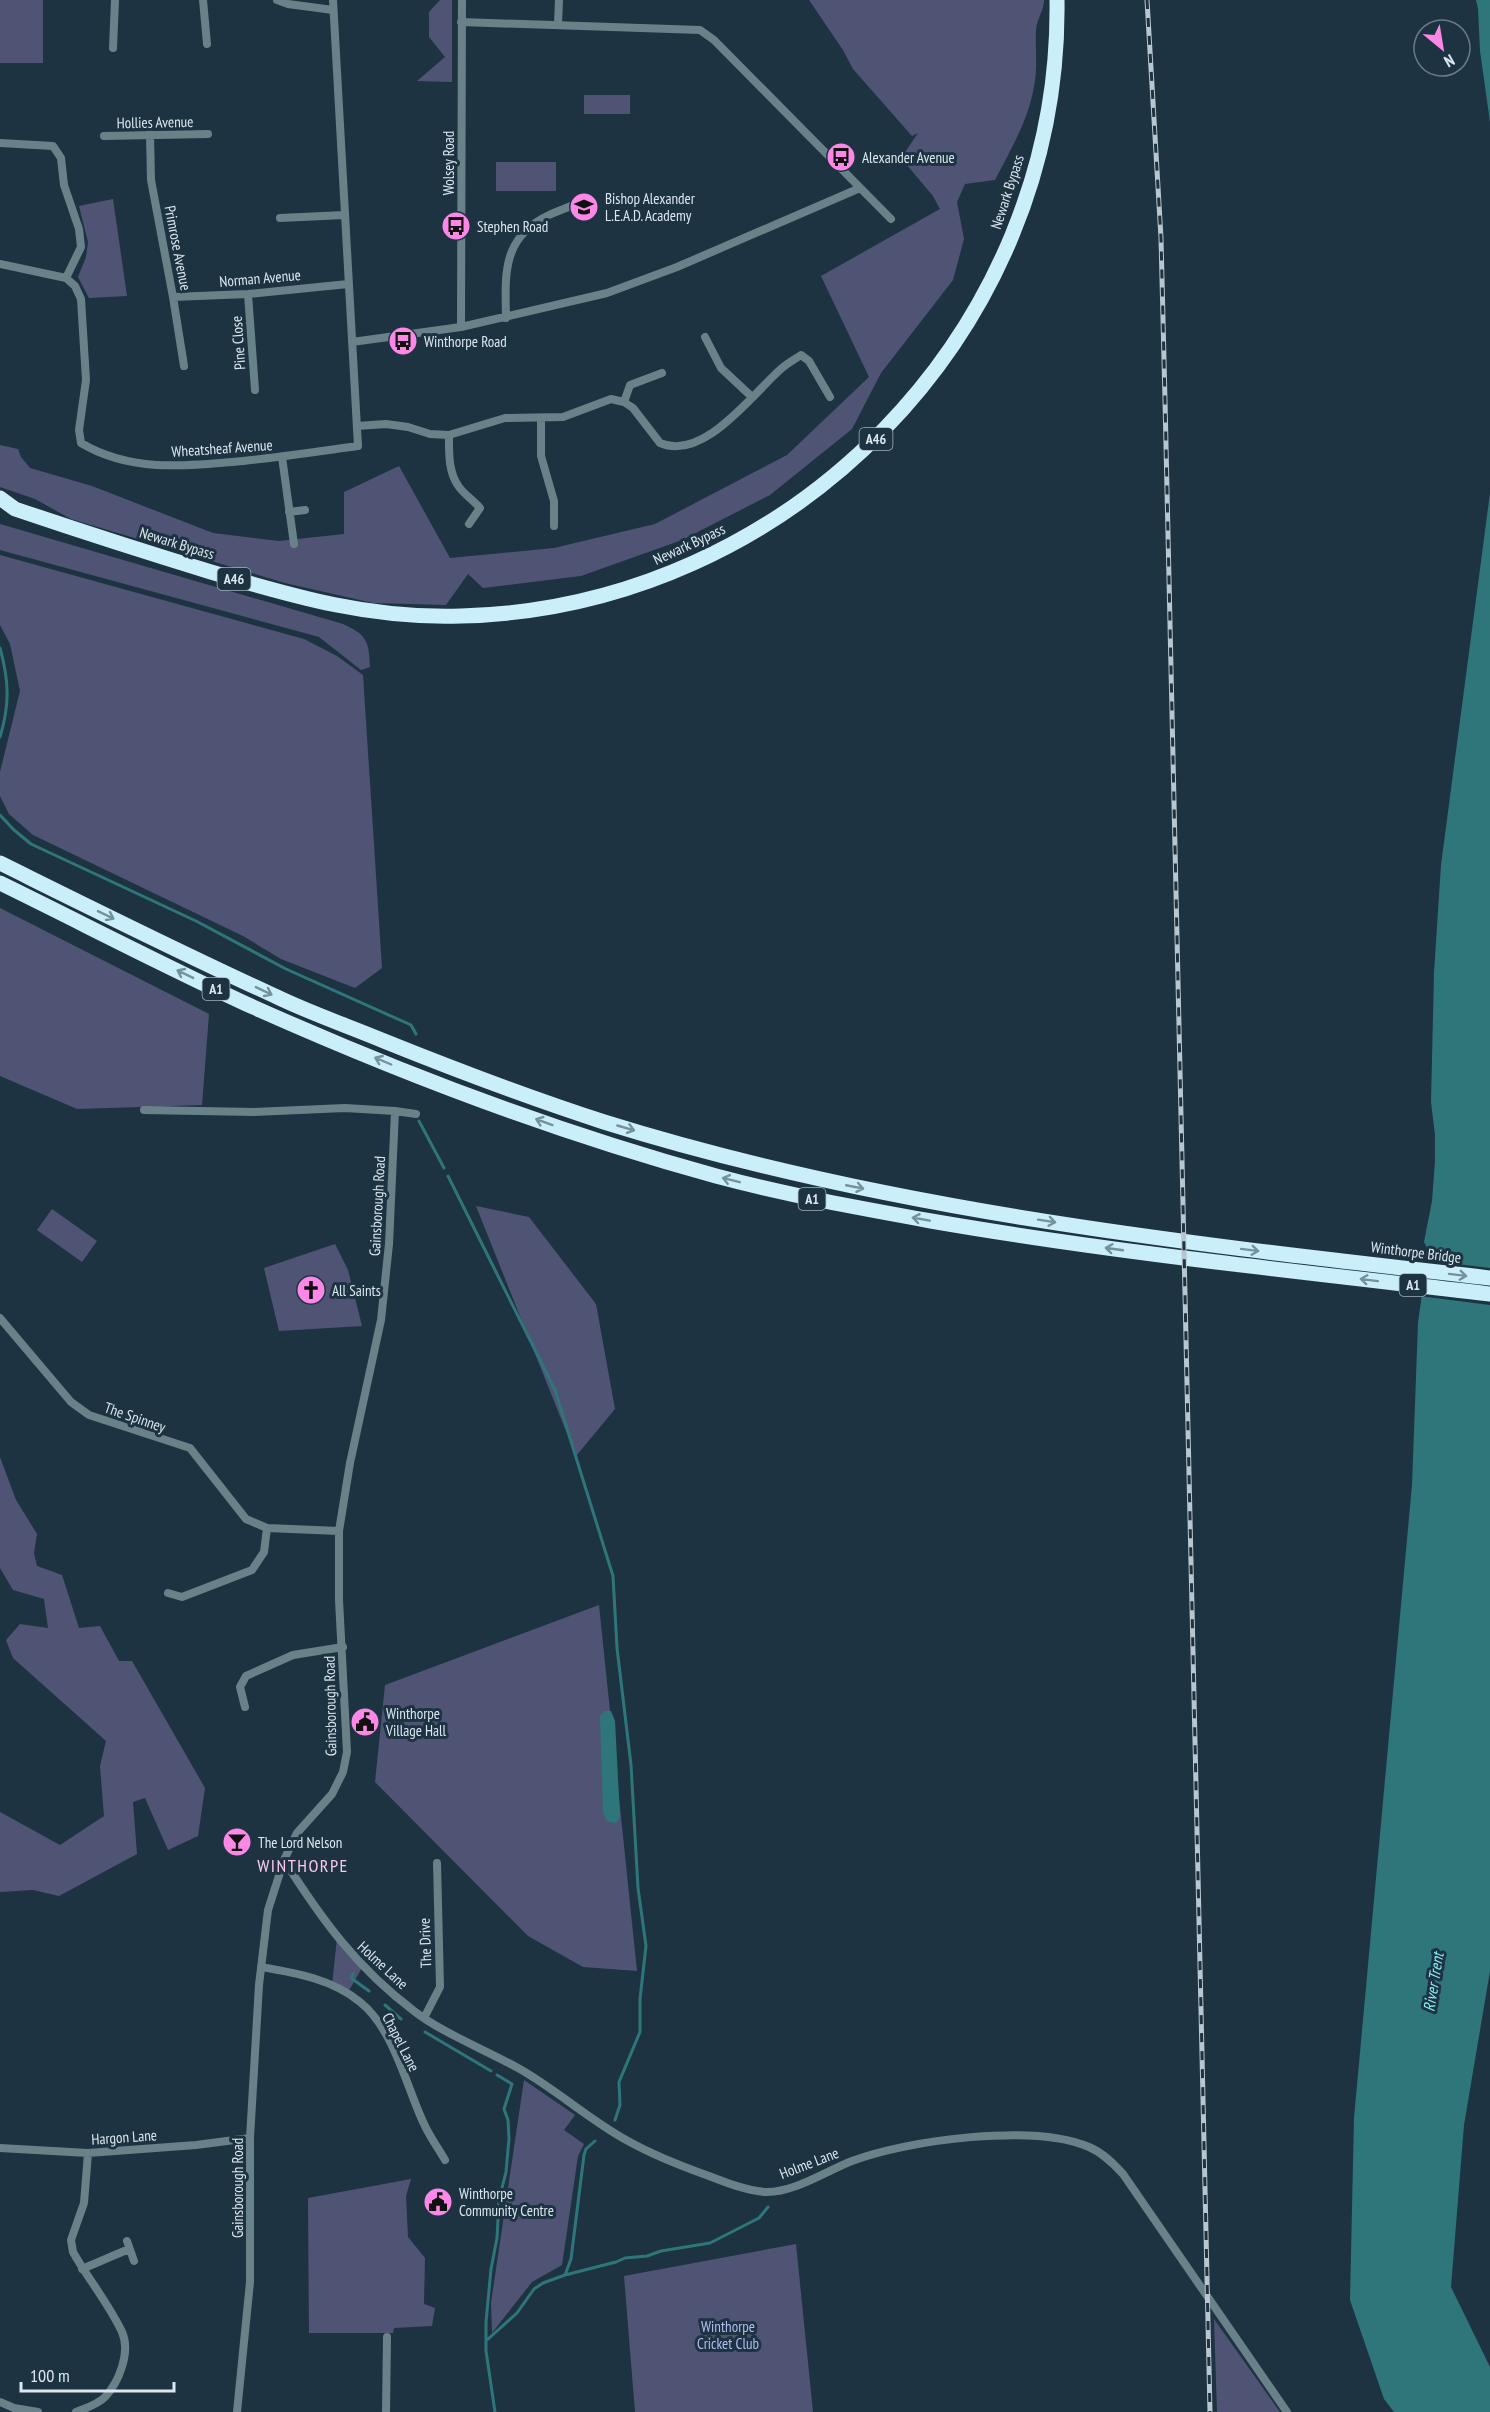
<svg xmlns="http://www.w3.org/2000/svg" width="1490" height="2412" font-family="'PT Sans Narrow',sans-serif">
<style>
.green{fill:#4f5475}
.water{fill:#2f767b}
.pier{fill:#1e3342}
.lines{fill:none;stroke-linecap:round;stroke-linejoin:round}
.stream{stroke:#2f767b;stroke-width:3}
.street{stroke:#69828a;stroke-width:8}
.highway{stroke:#caeffb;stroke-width:15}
.rail-casing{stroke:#b8c6d0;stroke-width:5}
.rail{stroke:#1e3342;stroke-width:3;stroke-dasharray:9;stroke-linecap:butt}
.oneway{stroke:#74919e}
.labels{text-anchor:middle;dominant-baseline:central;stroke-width:6;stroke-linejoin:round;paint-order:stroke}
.shield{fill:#1e3342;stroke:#a2b1bc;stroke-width:1.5}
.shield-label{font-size:14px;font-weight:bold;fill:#dae7f0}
.street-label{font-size:15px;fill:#dae7f0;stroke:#1e3342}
.poi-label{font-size:15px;fill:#dae7f0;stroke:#1e3342;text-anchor:start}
.park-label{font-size:15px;fill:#b3bcf4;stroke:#1e3342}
.water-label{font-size:16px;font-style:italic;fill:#85f1f8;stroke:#1e3342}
.quarter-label{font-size:18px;letter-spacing:1.5px;fill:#fbc6ef;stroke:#1e3342}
</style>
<rect width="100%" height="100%" fill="#1e3342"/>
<path class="green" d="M0,0H43V63H0Z
M440,0H452V82L417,81L445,57L429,37V12Z
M809,0H1044C1044,11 1036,20 1036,31C1035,50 1038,68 1034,86C1029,119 1010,151 995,180L965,184L957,202L964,239L953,280L881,373L852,429L770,495L682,540L581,576L483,588L468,574L446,605L373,603L285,583L71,519L35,499L0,487V445L18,449L21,457L30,468L92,486L213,533L279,541L344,534V492L399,466L450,558L554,548L655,524L787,455L869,377L821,276L940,209L933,196L901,158L918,133L912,136L853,69L843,50Z
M584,95H630V114H584Z
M496,162H556V191H496Z
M113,199L127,296L89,298L78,277L86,257L88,242L79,206Z
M0,524L343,624C367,635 369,641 370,667L361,670L319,637L0,550Z
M0,555L304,639L337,656L363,675L382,968L355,988L281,959L243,936L33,835L9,814L0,796V772L20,691L10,644L0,625Z
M0,908L209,1014L202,1105L77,1109L0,1076Z
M476,1206L529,1217L596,1304L615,1409L576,1456Z
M52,1209L97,1241L82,1262L37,1230Z
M335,1244L348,1270L362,1326L279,1331L264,1268Z
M0,1457L16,1500L37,1534L34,1553L37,1566L62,1575L79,1628L100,1626L119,1661H132L205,1788L198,1836L168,1850L145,1798L133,1802L137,1854L59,1896L33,1890L0,1892V1812L60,1845L104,1816L100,1766L106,1741L13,1658L6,1640L20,1624L48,1628L44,1599L13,1590L0,1568Z
M599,1605L637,1971L583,1967L528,1936L375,1782L385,1685Z
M337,1938L363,1966L347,1994L332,1985Z
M524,2080L575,2115L564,2130L584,2144L578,2156L562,2265L532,2282L492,2333L491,2303Z
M411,2179L406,2196L408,2237L425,2258L424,2304L435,2308L432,2326L394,2328L393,2333H309L308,2198Z
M796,2244L813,2412H635L624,2276Z
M1214,2319L1280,2412H1217Z"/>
<path class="water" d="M1476,0H1490V122L1480,51L1478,9Z
M1490,493V1971L1464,2125L1451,2287L1490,2367V2412H1394L1384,2399L1350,2300L1354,2118L1412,1485L1418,1323L1428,1250L1424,1242L1432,1201L1435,1161V1135L1431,1102L1434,973L1441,865Z
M605,1711H611L615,1721L620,1816L617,1822L614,1823L607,1821L603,1812L600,1716Z"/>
<path class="pier" d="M1424,1260L1490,1268V1305L1419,1296Z"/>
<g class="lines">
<path class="stream" d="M0,648C9,681 10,704 0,737
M0,815L14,830L31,844L196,921L286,969L411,1025L416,1034
M419,1121L444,1168
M448,1176L555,1390L613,1576L617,1648L631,1765L638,1888L646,1946L640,1999V2032L619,2082L620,2105L615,2120
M353,1974L351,1978L369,1991
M385,2005L401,2019
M425,2032L491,2071
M565,2275L616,2262L625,2258L647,2256L661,2251L710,2243L759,2218L768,2207
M487,2340L517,2313L534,2289L543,2283L565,2275L571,2259L584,2155L586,2149L595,2141
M495,2412L486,2351V2322L491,2269L497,2238L499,2200L506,2172L509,2139L508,2120L504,2109L512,2084L497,2075"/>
<path class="street" d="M203,0L207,44
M277,0L288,4L333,10
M461,22L700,30L714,40L891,219
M558,24L559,0
M113,48L115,0
M150,134L151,180L173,297L184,366
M104,136L208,134
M0,143L53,146L61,158L64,185L79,229L81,247L66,278
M280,218L344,215
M0,264L66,278
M66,278L75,286L81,299L86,380L79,430L81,443C131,473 188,466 243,461C282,457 320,451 358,446L333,0
M248,294L255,390
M173,297L248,294L348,284
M506,318C505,274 502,237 549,215C560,210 572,206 583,201
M461,327L462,0
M705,337L721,368L752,397
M352,342L461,327L607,293L677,267L860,188
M624,402L630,385L662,373
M541,419V456L554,501V526
M357,426L386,424L408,427L430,434L449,435L505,418L563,417L611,399L624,402L633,408L660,443C704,462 753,393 782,368C788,363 795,359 801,355L809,361L830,397
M449,435C449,452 448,472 459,487C465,495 474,501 480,508L469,524
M282,457L294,544
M289,512L305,510
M144,1110L254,1112L345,1108L395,1111
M0,1318L71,1402L89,1415L190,1448L246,1519L267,1528L339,1531
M168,1593L182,1597L252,1570L264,1552L267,1528
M245,1707L240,1687L246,1676L293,1655L343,1647
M284,1860C322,1920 357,1968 414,2011C442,2033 486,2050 518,2068C556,2089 589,2120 628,2141C653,2155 681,2166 709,2176C727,2183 745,2190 765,2192C794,2193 826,2171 852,2161C907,2140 1035,2123 1089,2147C1103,2153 1113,2163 1123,2174L1287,2412
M261,1967C296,1973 332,1979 360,2002C394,2029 406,2086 424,2124C430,2137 438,2148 445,2160
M424,2018L440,1987L437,1863
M0,2148L88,2153L196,2145L250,2138
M127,2241L134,2261
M82,2269L129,2249
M0,2402L14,2408L38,2412
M76,2412C86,2408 97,2405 105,2397C119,2382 131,2352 122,2332C109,2304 88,2279 73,2252L71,2240L84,2203L88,2153
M237,2412L250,2282V2138L259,1985L268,1910L284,1860L297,1833L332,1794L343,1772L347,1752L339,1600V1531L350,1463L381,1320L389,1244L395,1111L416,1114
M386,2412L387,2337"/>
<path class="highway" d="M0,498L15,509C80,531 145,552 211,572C295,597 371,619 461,616C790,608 1062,331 1057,0
M0,863C91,908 183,954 275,996C310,1013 348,1026 384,1041C456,1070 530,1098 604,1122C892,1212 1192,1244 1490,1278
M0,883C84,924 168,968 253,1007C403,1074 558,1133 716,1176C787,1195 859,1208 931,1221C1116,1253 1303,1272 1490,1294"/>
<g class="rail-casing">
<path id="rail" d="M1147,0L1161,238L1165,400L1210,2412"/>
</g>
<use href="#rail" class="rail"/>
</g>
<defs><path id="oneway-shaft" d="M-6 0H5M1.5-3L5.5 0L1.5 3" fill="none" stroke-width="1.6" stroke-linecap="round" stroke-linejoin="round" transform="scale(1.5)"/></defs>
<g class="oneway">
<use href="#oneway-shaft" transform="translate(106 915) rotate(26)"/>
<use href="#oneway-shaft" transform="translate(185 974) rotate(-154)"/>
<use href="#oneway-shaft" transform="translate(264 991) rotate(26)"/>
<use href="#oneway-shaft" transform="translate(383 1061) rotate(-157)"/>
<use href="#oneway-shaft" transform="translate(544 1122) rotate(-160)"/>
<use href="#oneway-shaft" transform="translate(626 1128) rotate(16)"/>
<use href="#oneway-shaft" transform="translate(731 1180) rotate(-166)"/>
<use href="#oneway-shaft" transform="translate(855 1187) rotate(11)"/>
<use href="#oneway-shaft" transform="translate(921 1219) rotate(-170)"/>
<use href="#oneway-shaft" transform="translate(1047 1221) rotate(9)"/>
<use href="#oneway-shaft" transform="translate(1114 1249) rotate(-172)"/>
<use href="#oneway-shaft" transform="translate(1250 1250) rotate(7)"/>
<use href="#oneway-shaft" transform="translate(1458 1275) rotate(7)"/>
<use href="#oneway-shaft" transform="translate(1369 1280) rotate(-173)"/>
</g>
<defs>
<g id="bus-disc" transform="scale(1.5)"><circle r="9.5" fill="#fb87e6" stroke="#1e3342"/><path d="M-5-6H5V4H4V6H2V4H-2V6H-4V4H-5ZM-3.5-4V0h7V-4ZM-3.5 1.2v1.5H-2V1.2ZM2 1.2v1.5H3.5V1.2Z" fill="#111"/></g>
<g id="school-disc" transform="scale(1.5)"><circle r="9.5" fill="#fb87e6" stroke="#1e3342"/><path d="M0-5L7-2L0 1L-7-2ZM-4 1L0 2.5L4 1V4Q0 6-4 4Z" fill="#111"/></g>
<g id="church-disc" transform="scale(1.5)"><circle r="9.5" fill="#fb87e6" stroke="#1e3342"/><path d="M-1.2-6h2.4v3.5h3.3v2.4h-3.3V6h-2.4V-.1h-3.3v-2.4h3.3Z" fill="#111"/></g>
<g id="civic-disc" transform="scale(1.5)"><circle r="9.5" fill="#fb87e6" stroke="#1e3342"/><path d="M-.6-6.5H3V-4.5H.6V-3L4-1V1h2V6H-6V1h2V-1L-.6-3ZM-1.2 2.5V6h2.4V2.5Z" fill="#111"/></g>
<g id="bar-disc" transform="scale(1.5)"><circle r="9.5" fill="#fb87e6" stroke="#1e3342"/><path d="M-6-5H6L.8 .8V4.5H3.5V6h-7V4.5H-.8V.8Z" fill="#111"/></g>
</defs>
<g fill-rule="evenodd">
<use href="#bus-disc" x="841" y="157"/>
<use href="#school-disc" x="584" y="207"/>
<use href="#bus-disc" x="456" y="226"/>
<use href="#bus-disc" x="403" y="341"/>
<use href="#church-disc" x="311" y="1290"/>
<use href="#civic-disc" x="365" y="1722"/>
<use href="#bar-disc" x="237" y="1842"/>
<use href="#civic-disc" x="438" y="2202"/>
</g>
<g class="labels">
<g class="shield">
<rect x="859.5" y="428" width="33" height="22" rx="4.5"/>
<rect x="217.5" y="568" width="33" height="22" rx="4.5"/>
<rect x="202.5" y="978" width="27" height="22" rx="4.5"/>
<rect x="798.5" y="1188" width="27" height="22" rx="4.5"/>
<rect x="1399.5" y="1274" width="27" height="22" rx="4.5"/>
</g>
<g class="shield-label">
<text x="876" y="439">A46</text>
<text x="234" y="579">A46</text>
<text x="216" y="989">A1</text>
<text x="812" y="1199">A1</text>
<text x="1413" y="1285">A1</text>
</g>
<g class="street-label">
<text transform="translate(155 122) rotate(-1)">Hollies Avenue</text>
<text transform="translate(448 163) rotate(-90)">Wolsey Road</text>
<text transform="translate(1007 192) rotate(-72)">Newark Bypass</text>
<text transform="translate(178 248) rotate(79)">Primrose Avenue</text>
<text transform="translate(260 278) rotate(-5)">Norman Avenue</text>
<text transform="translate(238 343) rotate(-94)">Pine Close</text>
<text transform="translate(222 448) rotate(-4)">Wheatsheaf Avenue</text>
<text transform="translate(177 543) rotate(17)">Newark Bypass</text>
<text transform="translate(689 544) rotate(-25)">Newark Bypass</text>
<text transform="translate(377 1206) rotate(-87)">Gainsborough Road</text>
<text transform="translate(1416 1252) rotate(7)">Winthorpe Bridge</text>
<text transform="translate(135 1417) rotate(19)">The Spinney</text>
<text transform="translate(330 1706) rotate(-91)">Gainsborough Road</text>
<text transform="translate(425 1943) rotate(-92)">The Drive</text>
<text transform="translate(383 1965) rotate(43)">Holme Lane</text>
<text transform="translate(401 2042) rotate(63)">Chapel Lane</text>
<text transform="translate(124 2137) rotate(-4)">Hargon Lane</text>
<text transform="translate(809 2163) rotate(-21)">Holme Lane</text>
<text transform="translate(237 2188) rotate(-90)">Gainsborough Road</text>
</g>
<g class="poi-label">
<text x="862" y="157">Alexander Avenue</text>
<text x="605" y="198">Bishop Alexander<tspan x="605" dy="17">L.E.A.D. Academy</tspan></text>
<text x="477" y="226">Stephen Road</text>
<text x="424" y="341">Winthorpe Road</text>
<text x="332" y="1290">All Saints</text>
<text x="386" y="1713">Winthorpe<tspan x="386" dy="17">Village Hall</tspan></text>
<text x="258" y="1842">The Lord Nelson</text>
<text x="459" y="2193">Winthorpe<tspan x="459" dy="17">Community Centre</tspan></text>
</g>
<g class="park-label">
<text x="728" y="2326">Winthorpe<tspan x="728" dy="17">Cricket Club</tspan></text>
</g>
<g class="water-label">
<text transform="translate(1433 1982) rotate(-81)">River Trent</text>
</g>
<g class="quarter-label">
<text x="303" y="1865">WINTHORPE</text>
</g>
</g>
<g transform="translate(1442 48) rotate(150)"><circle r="28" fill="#1e3342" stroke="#697b88" stroke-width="1.5"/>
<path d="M0-4.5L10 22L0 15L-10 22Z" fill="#fb87e6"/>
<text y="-9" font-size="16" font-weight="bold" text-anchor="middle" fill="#dae7f0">N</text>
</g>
<path d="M21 2382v9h153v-9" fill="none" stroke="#dae7f0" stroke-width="3"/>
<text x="30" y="2382" font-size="18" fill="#dae7f0" stroke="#1e3342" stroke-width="4.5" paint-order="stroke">100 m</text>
</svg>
